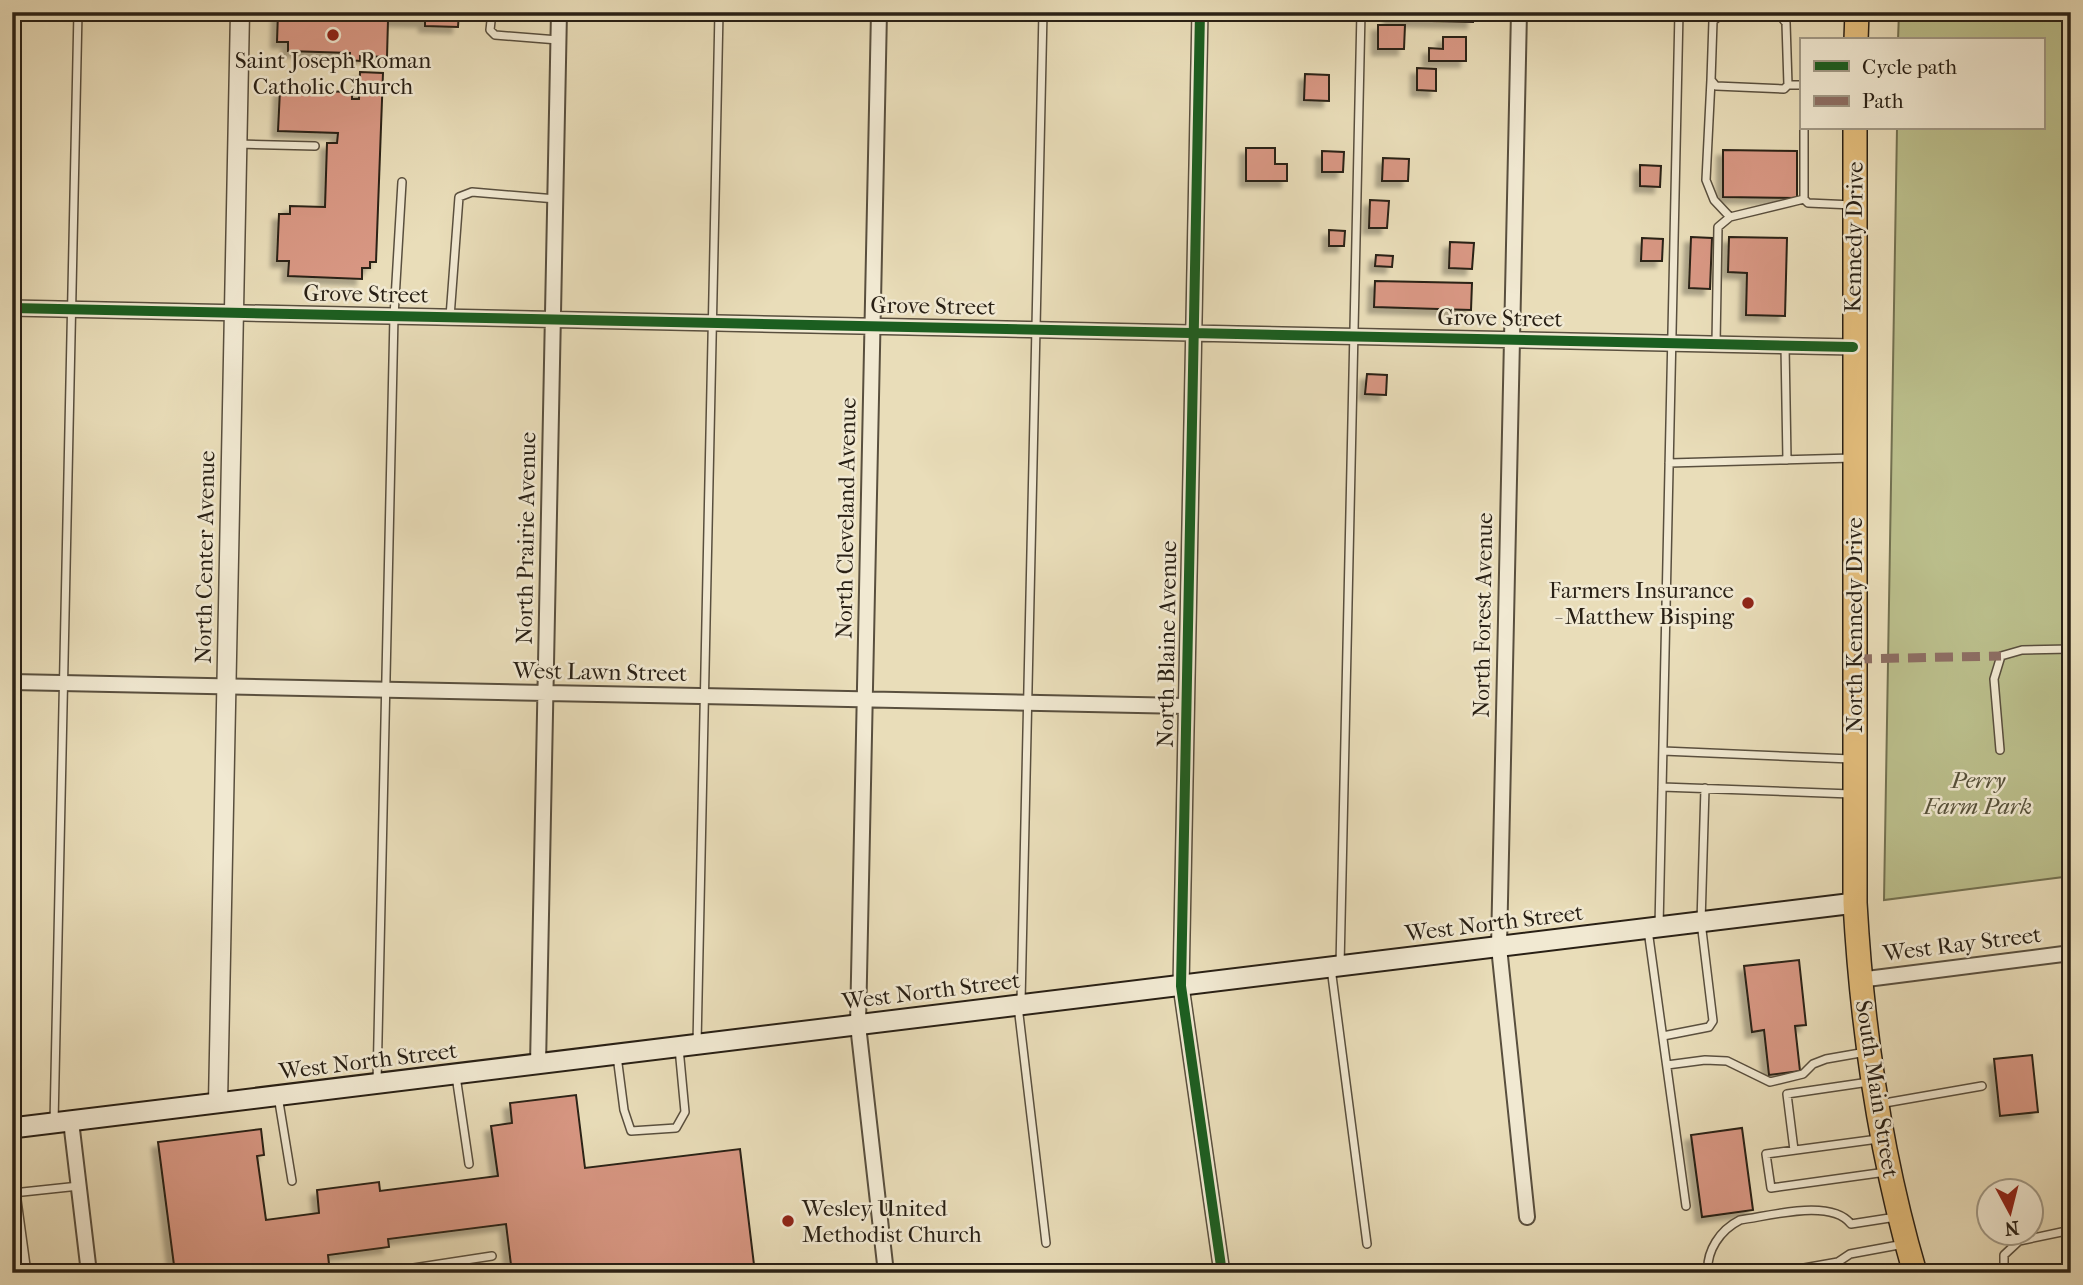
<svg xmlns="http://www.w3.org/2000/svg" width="2083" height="1285" font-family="'IM FELL French Canon',serif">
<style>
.green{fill:#bbbf8c;stroke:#727050;stroke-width:2}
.building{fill:#d89783;stroke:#292015;stroke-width:2;filter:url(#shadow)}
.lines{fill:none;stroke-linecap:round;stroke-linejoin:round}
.service-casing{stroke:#594f3e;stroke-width:10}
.minor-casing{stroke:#594f3e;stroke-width:18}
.tertiary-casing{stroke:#594f3e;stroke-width:21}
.secondary-casing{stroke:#292015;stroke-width:23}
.primary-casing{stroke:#292015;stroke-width:26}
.service{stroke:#f1e9d2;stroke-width:7}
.minor{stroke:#f1e9d2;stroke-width:14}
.tertiary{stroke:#f1e9d2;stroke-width:18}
.secondary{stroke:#f1e9d2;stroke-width:19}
.primary{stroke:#e4be7c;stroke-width:23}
.quiet{stroke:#8d6e63;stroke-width:9;stroke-dasharray:18 9;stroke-linecap:butt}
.cycleway-casing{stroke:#f1e9d2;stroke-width:15}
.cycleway{stroke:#1b5e20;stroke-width:10}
.poi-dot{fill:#8f2418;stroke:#f1e9d2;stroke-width:2.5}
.labels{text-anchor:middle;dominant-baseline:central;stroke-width:5;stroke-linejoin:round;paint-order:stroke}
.poi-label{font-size:23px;fill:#292015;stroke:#f1e9d2}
.street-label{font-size:23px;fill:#292015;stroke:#f1e9d2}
.park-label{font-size:23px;font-style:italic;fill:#555039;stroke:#f1e9d2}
</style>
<defs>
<filter id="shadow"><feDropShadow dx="-6" dy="6" stdDeviation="2" flood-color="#0004"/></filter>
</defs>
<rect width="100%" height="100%" fill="#e9ddb9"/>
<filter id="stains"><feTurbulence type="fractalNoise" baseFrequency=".00286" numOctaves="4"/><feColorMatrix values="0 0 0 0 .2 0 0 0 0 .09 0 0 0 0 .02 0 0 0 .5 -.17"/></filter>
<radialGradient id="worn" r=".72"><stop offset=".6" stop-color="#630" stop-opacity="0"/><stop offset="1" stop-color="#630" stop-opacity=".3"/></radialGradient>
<path class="green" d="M1899,12H2071V876L1884,900L1897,128H2043V40H1898Z"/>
<path class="building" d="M278,12H459L458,27L425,26V21L388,20L387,57L360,56V61L350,60V53L288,51V42H277Z
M1390,12H1473V22L1390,20Z
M1378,25H1405L1404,49H1378Z
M1443,37H1466V61H1429V48L1443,49Z
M1417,68L1436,69V91L1417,90Z
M360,72L383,73L376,262H370V268H362V279L288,276L289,261H277L279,214H290V206L325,207L327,143H337L338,133L278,131L280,90L352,92V99H359Z
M1305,74L1329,75V101L1304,100Z
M1246,148H1275V164H1287V181H1246Z
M1723,150L1797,151V198L1723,197Z
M1322,151L1344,152L1343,172H1322Z
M1383,158L1409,159L1408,181H1382Z
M1640,165L1661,166L1660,187L1640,186Z
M1370,200L1389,201L1387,228H1369Z
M1329,230L1345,231L1344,246H1329Z
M1691,237L1712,238L1710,289L1689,288Z
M1729,237L1787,238L1785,316L1746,315L1747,273L1728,272Z
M1642,238L1663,239L1662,261H1641Z
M1450,242L1474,243L1472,269L1449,268Z
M1376,255L1393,256L1392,267L1375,266Z
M1375,281L1472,283L1471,310L1374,307Z
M1367,374L1387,375L1386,395L1365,394Z
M1799,960L1806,1025L1795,1026L1800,1071L1769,1075L1764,1030L1752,1032L1744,966Z
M2032,1055L2038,1112L2000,1116L1994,1059Z
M576,1095L585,1168L740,1149L755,1273H512L506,1224L388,1239L389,1247L328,1255L330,1273H175L158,1142L261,1129L264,1155L257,1156L266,1220L319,1213L317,1190L379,1182L380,1191L498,1176L491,1126L512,1123L510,1103Z
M1742,1128L1753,1210L1702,1217L1691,1135Z"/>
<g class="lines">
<g class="service-casing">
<path id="service" d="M492,12L490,30L495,35L558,40
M1711,80L1706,180L1714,200L1730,217
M1788,85L1786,23L1779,14H1722L1713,21L1711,80L1716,86L1784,89L1788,85H1801
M1804,128V199L1808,203L1853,205
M238,144L315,146
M450,317L459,197L472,192L556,199
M1716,344L1718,227L1730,217L1804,199
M1785,346L1787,460
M1669,463L1853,458
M2000,750L1994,679L2001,656L2022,650L2071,649
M1663,751L1851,759
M1662,787L1851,794
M1659,927L1679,12
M1648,930L1686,1206
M1340,966L1361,12
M1331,968L1367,1244
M1021,1002L1043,12
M1018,1006L1046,1243
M1663,1036L1709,1027L1713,1021L1701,922L1705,788
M697,1044L719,12
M617,1056L624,1110L631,1131L676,1128L685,1112L679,1048
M1667,1065L1705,1060L1727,1061L1770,1082L1803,1074L1813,1064L1826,1059L1866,1052
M456,1076L469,1164
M377,1083L394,316L402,182
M278,1096L292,1181
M1879,1104L1982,1086
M54,1123L78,12
M1878,1139L1766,1154L1771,1188L1886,1172
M1794,1150L1787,1094L1869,1082
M13,1193L79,1186
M16,1193L27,1273
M381,1273L492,1256
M1708,1273C1706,1251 1720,1230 1740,1220C1770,1216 1831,1198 1851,1224L1896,1217
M1776,1273L1838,1262L1850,1254L1904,1244
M2004,1273V1255L2019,1241L2071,1230"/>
</g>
<g class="minor-casing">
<path id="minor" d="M879,12L858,1025L886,1273
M1200,12L1181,986L1222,1273
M1519,12L1499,947L1527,1217
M12,308L1853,347
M12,682L1186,706
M1859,980L2071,953
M538,1065L559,12
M71,1121L89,1273"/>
</g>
<g class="tertiary-casing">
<path id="tertiary" d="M218,1103L240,12"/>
</g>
<g class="secondary-casing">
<path id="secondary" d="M12,1128L1855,903"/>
</g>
<g class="primary-casing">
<path id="primary" d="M1856,40L1857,12
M1855,128V903C1862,1027 1880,1154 1915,1273"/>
</g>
<use href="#service" class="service"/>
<use href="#minor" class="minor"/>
<use href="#tertiary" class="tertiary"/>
<use href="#secondary" class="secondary"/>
<use href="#primary" class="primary"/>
<path class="quiet" d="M1854,659L2001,656"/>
<g class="cycleway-casing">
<path id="cycleway" d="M1200,12L1181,986L1222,1273
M12,308L1853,347"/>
</g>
<use href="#cycleway" class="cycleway"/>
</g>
<g class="poi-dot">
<circle cx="333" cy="35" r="7"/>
<circle cx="1748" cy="603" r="7"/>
<circle cx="788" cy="1221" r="7"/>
</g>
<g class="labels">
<g class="poi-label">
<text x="333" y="60">Saint Joseph Roman<tspan x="333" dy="26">Catholic Church</tspan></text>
<text x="1734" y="590" text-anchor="end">Farmers Insurance<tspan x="1734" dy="26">- Matthew Bisping</tspan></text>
<text x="802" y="1208" text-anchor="start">Wesley United<tspan x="802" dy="26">Methodist Church</tspan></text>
</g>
<g class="street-label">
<text transform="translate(1854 237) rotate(-89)">Kennedy Drive</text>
<text transform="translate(366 294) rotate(1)">Grove Street</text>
<text transform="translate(933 306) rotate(1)">Grove Street</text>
<text transform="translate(1500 318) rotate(1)">Grove Street</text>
<text transform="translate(846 518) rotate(-89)">North Cleveland Avenue</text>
<text transform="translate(526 538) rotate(-89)">North Prairie Avenue</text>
<text transform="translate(205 557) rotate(-89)">North Center Avenue</text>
<text transform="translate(1483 615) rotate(-89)">North Forest Avenue</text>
<text transform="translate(1854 625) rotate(-90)">North Kennedy Drive</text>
<text transform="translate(1167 644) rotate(-89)">North Blaine Avenue</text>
<text transform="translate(600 672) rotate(1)">West Lawn Street</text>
<text transform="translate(1494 923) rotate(-7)">West North Street</text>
<text transform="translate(1962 944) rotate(-7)">West Ray Street</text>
<text transform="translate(931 991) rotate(-7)">West North Street</text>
<text transform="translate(368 1061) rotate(-7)">West North Street</text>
<text transform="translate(1877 1089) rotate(81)">South Main Street</text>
</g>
<g class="park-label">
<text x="1978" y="780">Perry<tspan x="1978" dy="26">Farm Park</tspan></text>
</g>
</g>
<rect width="2083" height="1285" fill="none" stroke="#e9ddb9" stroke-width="42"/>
<rect x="14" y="14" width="2055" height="1257" fill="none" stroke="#292015" stroke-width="3.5"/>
<rect x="21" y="21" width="2041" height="1243" fill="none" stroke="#292015" stroke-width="2"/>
<rect x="1800" y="38" width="245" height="91" fill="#f1e9d2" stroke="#a19986" stroke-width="2"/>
<rect x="1814" y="61" width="35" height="10" fill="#1b5e20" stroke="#a19986" stroke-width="2"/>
<text x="1862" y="74" font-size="21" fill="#292015">Cycle path</text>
<rect x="1814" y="96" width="35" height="10" fill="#8d6e63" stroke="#a19986" stroke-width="2"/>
<text x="1862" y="108" font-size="21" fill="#292015">Path</text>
<g transform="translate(2010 1212) rotate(173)"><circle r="33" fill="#f1e9d2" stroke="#a19986" stroke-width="2"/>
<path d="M0-5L12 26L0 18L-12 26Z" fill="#8f2418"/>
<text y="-10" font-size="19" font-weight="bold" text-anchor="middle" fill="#292015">N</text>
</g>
<rect width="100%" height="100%" filter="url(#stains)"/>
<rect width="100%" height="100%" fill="url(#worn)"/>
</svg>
